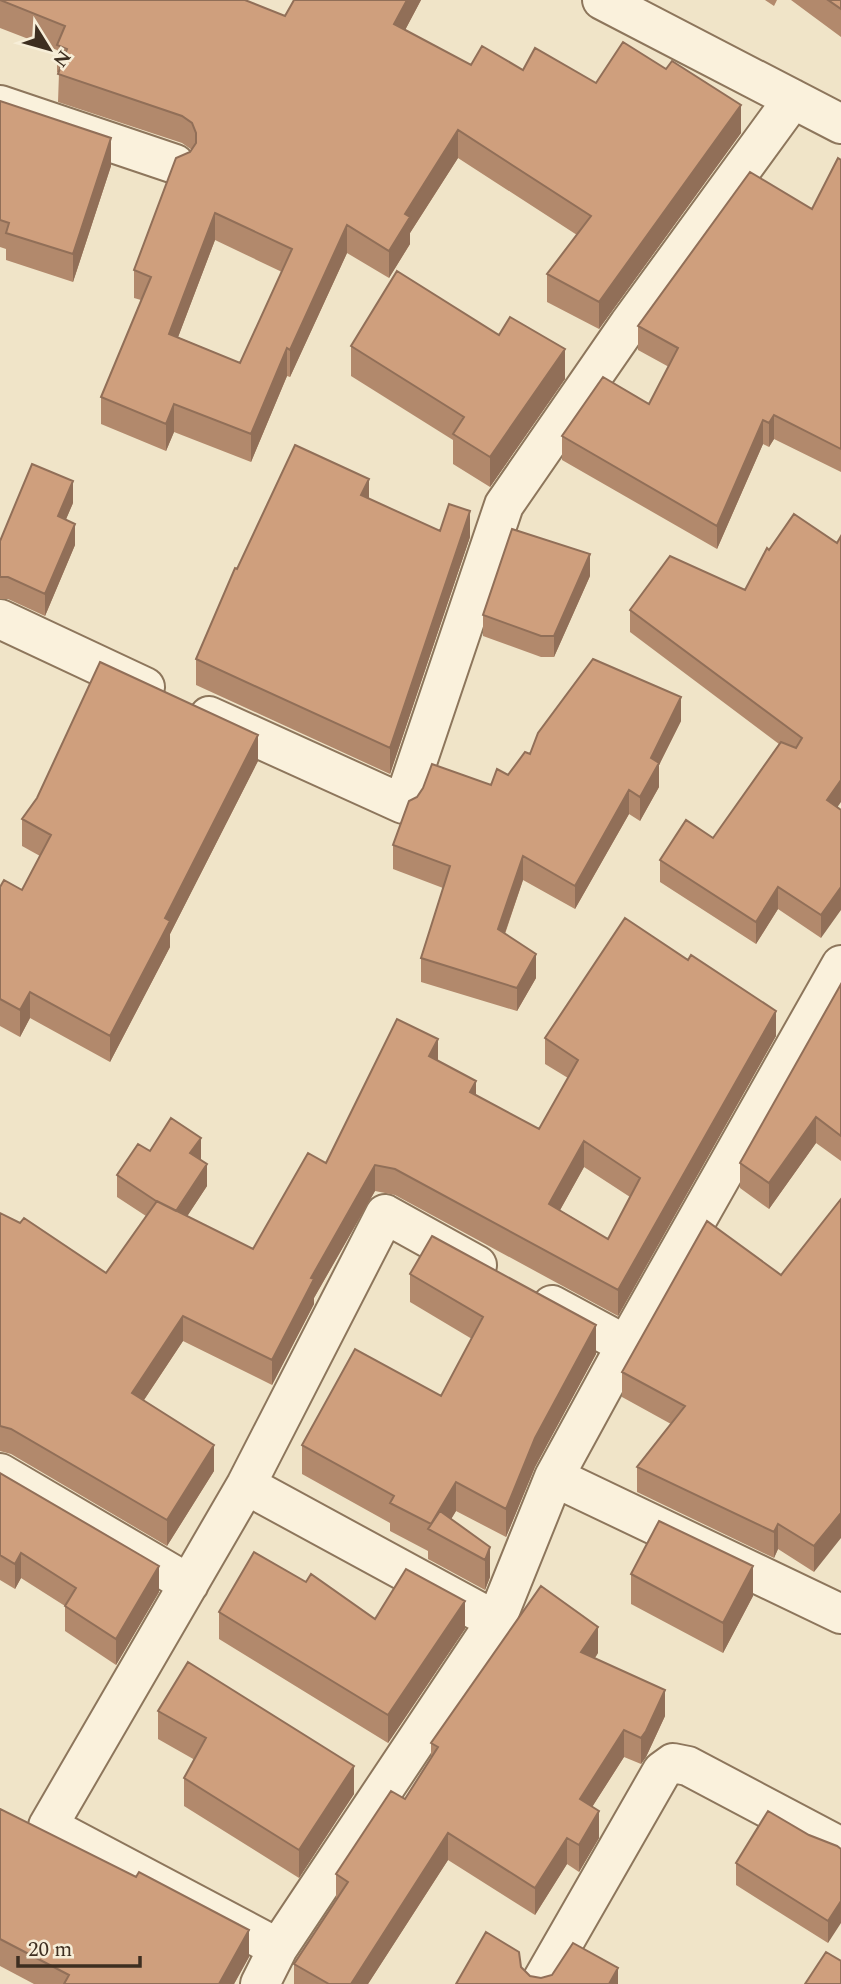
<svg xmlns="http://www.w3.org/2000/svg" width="841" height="1984" font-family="Spectral,serif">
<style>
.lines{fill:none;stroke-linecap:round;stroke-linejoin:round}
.street-casing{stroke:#8d765c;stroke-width:42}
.street{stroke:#faf1dc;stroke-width:38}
.wall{fill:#b2896c;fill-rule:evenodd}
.shaded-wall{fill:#916f58}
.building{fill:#cf9f7d;stroke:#916f58;stroke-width:2;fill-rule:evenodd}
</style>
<rect width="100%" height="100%" fill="#f0e4c8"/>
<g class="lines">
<g class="street-casing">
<path id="street" d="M602,0L841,124
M0,105L175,164
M0,619L145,687
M209,716L403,804L504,505L629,324L793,99
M552,1305L626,1345L554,1477L841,1614
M626,1345L841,965
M0,1473L189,1584
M246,1485L496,1621
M278,1948L496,1621L554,1477
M260,1984L278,1948L48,1826L246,1485L385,1214L477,1265
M540,1984L662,1771L673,1763L688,1766L841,1847"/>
</g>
<use href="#street" class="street"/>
</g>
<path class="wall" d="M0,0L285,16L294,0H421L405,30L471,65L523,70L596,83L741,133L599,329L547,302V274L577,235L458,158L410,233V244L389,278L347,253L290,377L287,376L251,462L174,432L166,451L101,424V397L141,300L134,298V270L192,150L182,143L58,102L59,73L57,72V50L0,28ZM215,240L282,272L240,363L178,337Z
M765,0H777L774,6Z
M791,0H841V37Z
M0,101L111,166L73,282L6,260V249L0,247Z
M841,160V472L774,439L769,447L763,444L717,549L562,460V436L649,404L669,367L638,350V326L812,209Z
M351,346L565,379L490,487L453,464V440L351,376Z
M369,499L440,531L470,537L390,774L196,685V659L237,569Z
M73,503L66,519L75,545L45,616L8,599H0V541Z
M837,543L838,807L821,938L778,909L756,944L660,882V860L713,838L779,744L630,632V610L745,590L769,550Z
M590,576L554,657H541L483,636V615Z
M681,721L659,765V787L640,821L629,814L575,909L523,880L505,934L536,978L517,1011L421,982V958L443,888L393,869V845L508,775L530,754Z
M258,761L170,934V947L110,1062L30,1018L20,1037L0,1026V887L22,890L40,856L22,846V819Z
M841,984V1161L816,1143L769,1209L740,1188V1163Z
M776,1036L618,1316L395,1195L375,1191L314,1298V1304L272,1385L183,1341L144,1400L214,1471L167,1546L11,1454L0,1451V1213L106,1273L146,1216L117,1197V1175L150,1151L201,1160L207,1186L187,1216L253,1249L326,1163L438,1060L476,1095L539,1129L568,1078L545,1064V1038ZM584,1167L630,1197L608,1239L560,1210Z
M841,1199L814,1572L778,1549L774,1558L637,1492V1467L671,1424L622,1397V1372L781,1275Z
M410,1274L596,1354L535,1467L506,1537L456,1511L451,1519L490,1547V1577L485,1590L428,1559V1551L390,1531V1523L302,1474V1445L441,1396L472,1339L410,1302Z
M0,1473L159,1592L116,1665L65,1631V1606L21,1578L15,1589L0,1580Z
M631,1574L753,1596L723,1653L631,1604Z
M219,1612L375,1619L465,1629L388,1743L219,1639Z
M598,1653L595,1658L665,1716L646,1757L641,1764L624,1757L592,1807L599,1838L579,1872L567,1864L535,1915L448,1860L368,1984H294V1964L336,1900V1874L405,1799L431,1759V1743Z
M158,1711L354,1794L299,1878L184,1806V1778L195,1760L158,1739Z
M0,1809L249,1957L234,1984H34L0,1966Z
M809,1835L841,1849L828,1943L736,1885V1863Z"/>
<path class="shaded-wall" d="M407,0H421L394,51V24Z
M741,105V133L599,329V302Z
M458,130V158L410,233V244L389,278V251L405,214Z
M111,138V166L73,282V254Z
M215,213V240L169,361V334Z
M347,225V253L290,377V350Z
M287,348V376L251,462V434Z
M565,349V379L490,487V457Z
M174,404V432L166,451V424Z
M774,415V439L769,447V423Z
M763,420V444L717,549V526Z
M369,479V505L361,495Z
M73,481V503L58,538V516Z
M470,511V537L390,774V748Z
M75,524V545L45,616V594Z
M590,554V576L554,657V636Z
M681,697V721L659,765V787L640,821V797L651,758Z
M258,735V761L170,934V947L110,1062V1036L165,918Z
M841,780V802L827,822V800Z
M629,790V814L575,909V886Z
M523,856V880L498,953V929Z
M778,887V909L756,944V922Z
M841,887V910L821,938V915Z
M536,954V978L517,1011V988Z
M30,992V1018L20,1037V1010Z
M776,1011V1036L618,1316V1290Z
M438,1039V1064L429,1056Z
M476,1081V1107L470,1092Z
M816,1117V1143L769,1209V1183Z
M201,1138V1160L190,1153Z
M584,1141V1167L549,1230V1204Z
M207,1164V1186L175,1235V1214Z
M375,1165V1191L314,1298V1304L272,1385V1360L311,1278Z
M183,1316V1341L132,1418V1393Z
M596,1325V1354L535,1467L506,1537V1509L535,1438Z
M214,1445V1471L167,1546V1520Z
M456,1482V1511L441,1536L431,1531V1524Z
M841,1513V1538L814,1572V1546Z
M778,1524V1549L774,1558V1532Z
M490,1547V1577L485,1590V1560Z
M21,1553V1578L15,1589V1564Z
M159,1566V1592L116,1665V1639Z
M753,1566V1596L723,1653V1623Z
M465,1601V1629L388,1743V1715Z
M598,1627V1653L581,1678V1652Z
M665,1690V1716L646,1757L641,1764V1738Z
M624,1730V1757L580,1826V1799Z
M354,1766V1794L299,1878V1850Z
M599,1811V1838L579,1872V1845Z
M448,1833V1860L368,1984H351Z
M567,1838V1864L535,1915V1888Z
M841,1901V1923L828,1943V1921Z
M249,1930V1957L234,1984H219Z
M618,1968V1984H609Z"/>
<path class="building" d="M0,0H245L285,16L294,0H407L394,24L471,65L482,46L523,70L535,48L596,83L623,42L666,69L672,61L741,105L599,302L547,274L591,216L458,130L405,214L410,217L389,251L347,225L290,350L287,348L251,434L174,404L166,424L101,397L151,277L134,270L176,158L190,152L196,143V133L192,123L182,116L58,74L67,49L57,45L65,26ZM215,213L292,249L240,363L169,334Z
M828,0H841V9Z
M0,101L111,138L73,254L6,233L9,223L0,220Z
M838,158L841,160V449L774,415L769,423L763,420L717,526L562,436L603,377L649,404L678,348L638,326L750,172L812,209Z
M397,271L499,335L510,317L565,349L490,457L453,434L464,417L351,346Z
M295,445L369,479L361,495L440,531L449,504L470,511L390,748L196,659L235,568L237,569Z
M32,464L73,481L58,516L75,524L45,594L8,577H0V541Z
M794,514L837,543L841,536V780L827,800L841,810V887L821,915L778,887L756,922L660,860L686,820L713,838L781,742L796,748L802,738L630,610L670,556L745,590L767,548L769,550Z
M512,529L590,554L554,636H541L483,615Z
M593,659L681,697L651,758L659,763L640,797L629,790L575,886L523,856L498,929L536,954L517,988L421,958L450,866L393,845L409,801L417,797L423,788L432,764L491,785L497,769L508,775L525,752L530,754L538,733Z
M100,662L258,735L165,918L170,921L110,1036L30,992L20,1010L0,999V887L4,880L22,890L51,835L22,819L37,798Z
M625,918L688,960L691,955L776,1011L618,1290L395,1169L375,1165L311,1278L314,1279L272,1360L183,1316L132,1393L214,1445L167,1520L11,1429L0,1426V1213L20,1223L24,1218L106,1273L157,1201L253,1249L308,1153L326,1163L397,1019L438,1039L429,1056L476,1081L470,1092L539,1129L578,1060L545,1038ZM584,1141L640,1178L608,1239L549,1204Z
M841,984V1136L816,1117L769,1183L740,1163Z
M171,1118L201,1138L190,1153L207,1164L176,1211L156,1201L117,1175L138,1144L150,1151Z
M841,1199V1513L814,1546L778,1524L774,1532L637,1467L685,1406L622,1372L707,1221L781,1275Z
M432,1236L596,1325L535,1438L506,1509L456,1482L431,1524L390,1503L394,1496L302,1445L355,1349L441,1396L483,1317L410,1274Z
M0,1473L159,1566L116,1639L65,1606L76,1588L21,1553L15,1564L0,1555Z
M440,1511L490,1547L485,1560L428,1529Z
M659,1521L753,1566L723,1623L631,1574Z
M254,1552L306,1582L311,1574L375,1619L406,1569L465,1601L388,1715L219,1612Z
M541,1586L598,1627L581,1652L665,1690L646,1731L641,1738L624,1730L580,1799L599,1811L579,1845L567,1838L535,1888L448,1833L351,1984H329L294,1964L348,1882L336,1874L391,1791L405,1799L438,1747L431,1743Z
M188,1662L354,1766L299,1850L184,1778L206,1738L158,1711Z
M0,1809L136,1877L139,1872L249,1930L219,1984H64L69,1975L0,1939Z
M768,1811L809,1835L837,1846L841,1849V1901L828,1921L736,1863Z
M486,1932L519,1952L521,1967L530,1976L541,1978L552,1975L573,1943L618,1968L609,1984H456Z
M826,1952L841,1961V1984H805Z"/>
<g transform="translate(49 49) rotate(127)" stroke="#f7eed8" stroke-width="5" paint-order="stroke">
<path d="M0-5L12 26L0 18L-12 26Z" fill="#3d2e20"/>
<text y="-10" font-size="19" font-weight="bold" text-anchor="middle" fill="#3d2e20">N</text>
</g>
<path d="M18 1956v10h122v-10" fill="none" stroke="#3d2e20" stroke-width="3.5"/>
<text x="28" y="1956" font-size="21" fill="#3d2e20" stroke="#f7eed8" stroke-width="5" paint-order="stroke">20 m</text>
</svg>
